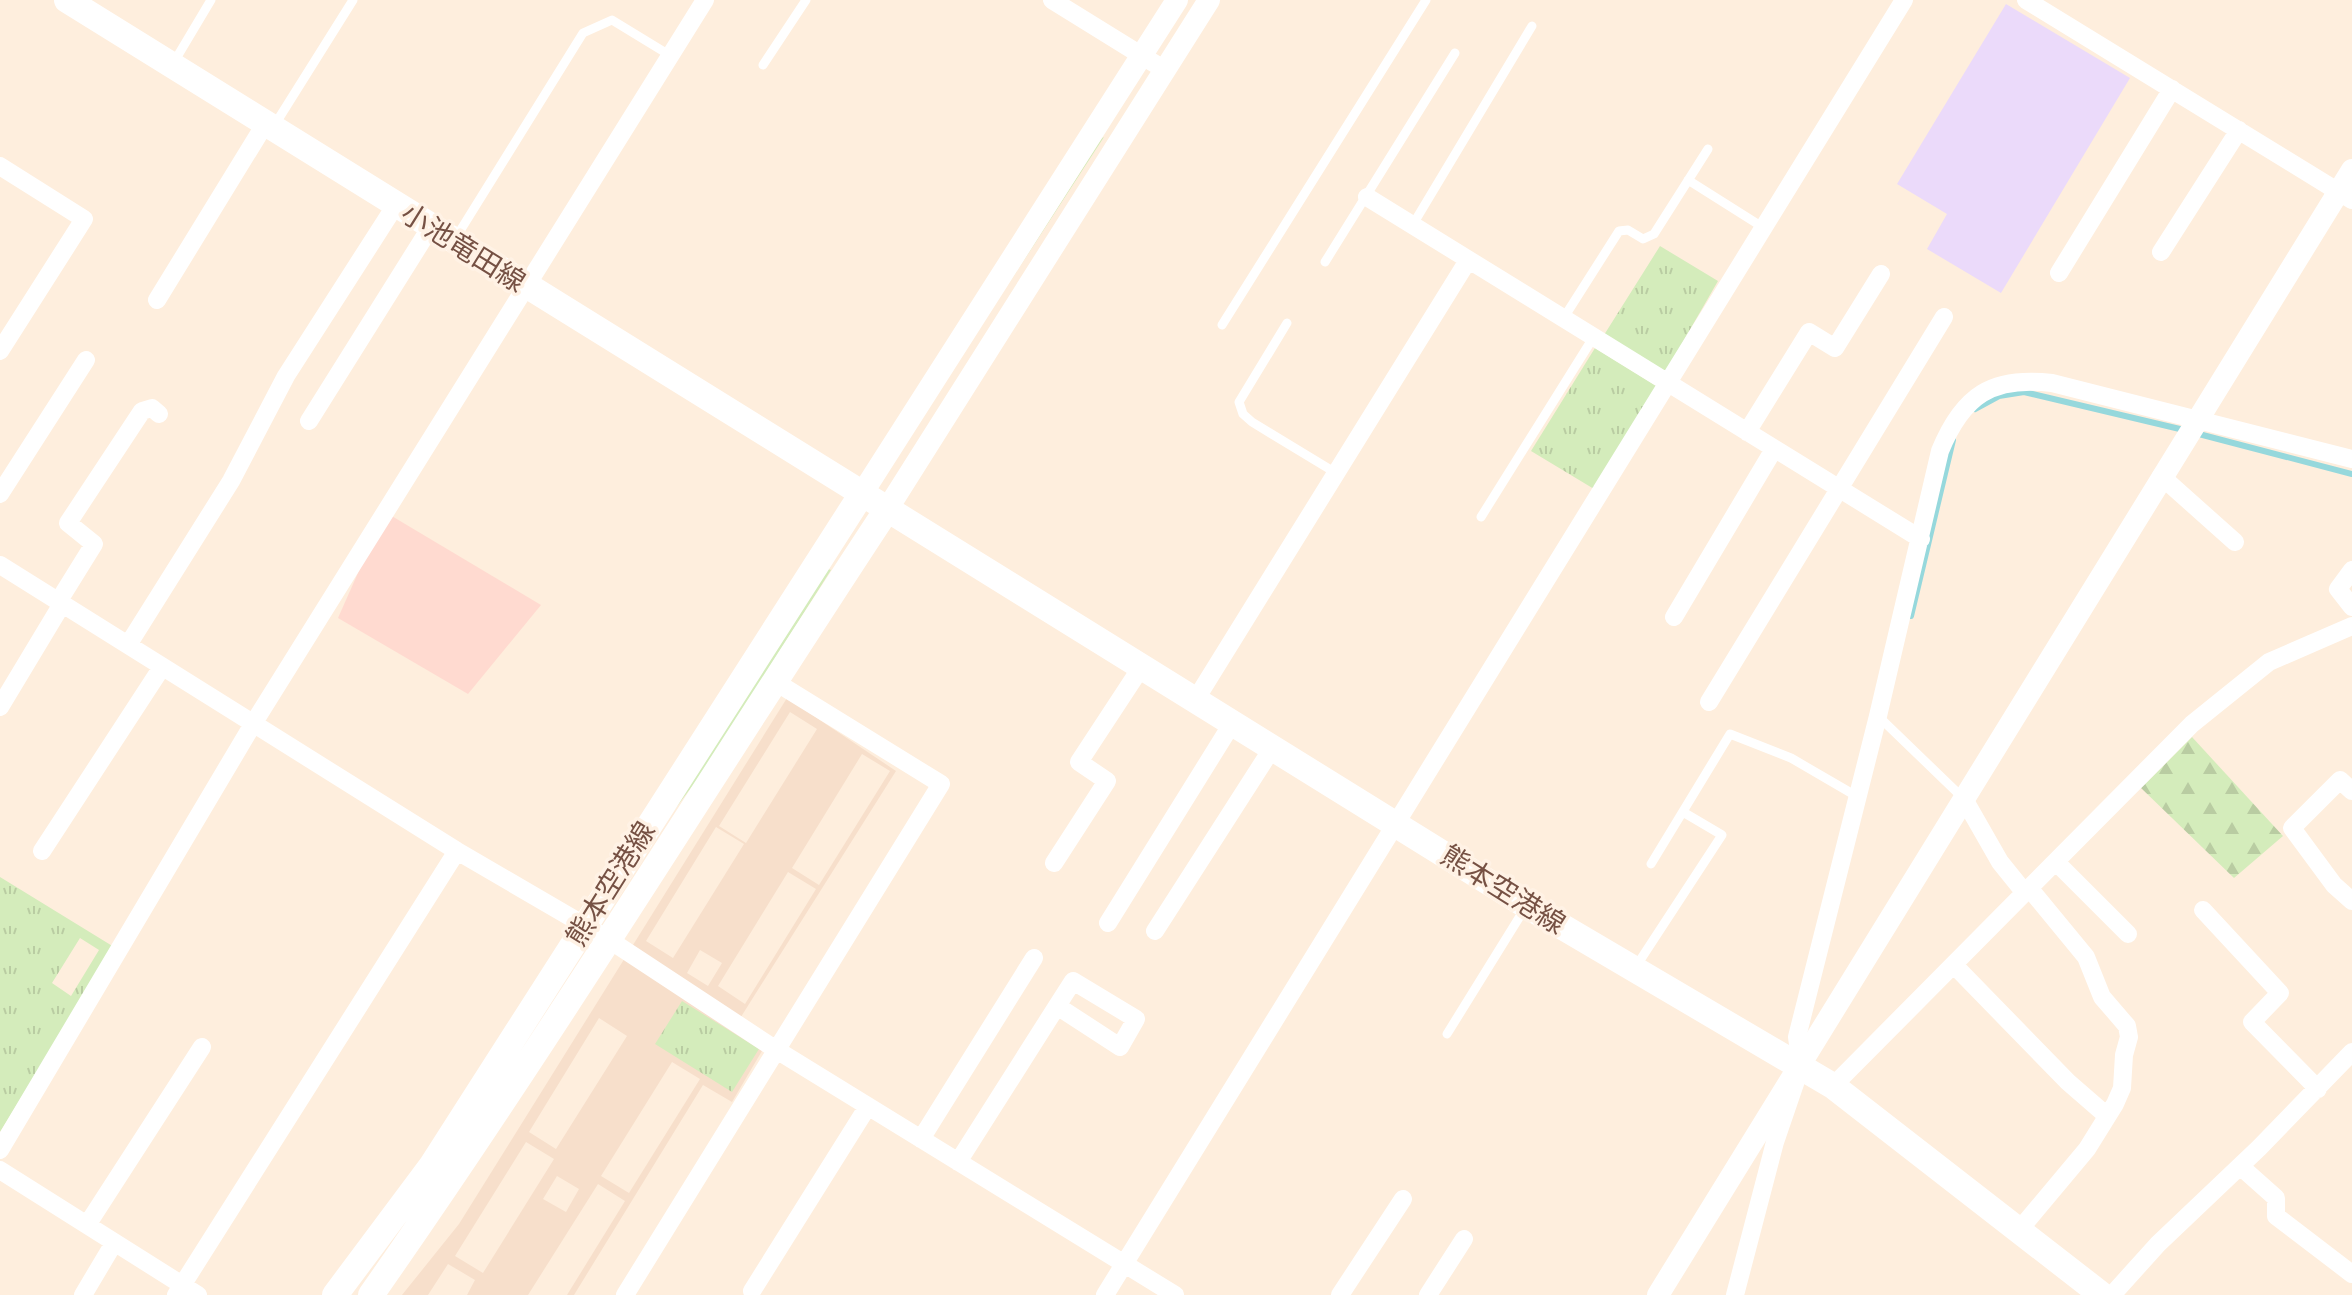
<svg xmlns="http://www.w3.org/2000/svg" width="2352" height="1295" font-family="'Nunito Sans','Noto Sans JP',sans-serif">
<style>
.residential{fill:#f7dfcb;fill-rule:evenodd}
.commercial{fill:#ffdad0}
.education{fill:#ebdafa}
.grass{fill:#d4ecbb}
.forest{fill:url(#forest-firs)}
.park{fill:url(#park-tufts);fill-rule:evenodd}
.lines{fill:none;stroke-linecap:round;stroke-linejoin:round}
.stream{stroke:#96d8dc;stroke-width:6}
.service{stroke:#fff;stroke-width:9}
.minor{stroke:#fff;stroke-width:18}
.tertiary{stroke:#fff;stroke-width:22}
.secondary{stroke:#fff;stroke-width:26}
.labels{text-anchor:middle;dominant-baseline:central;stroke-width:7;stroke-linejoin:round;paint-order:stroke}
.street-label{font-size:28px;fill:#765144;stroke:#fff2e5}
</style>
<defs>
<pattern id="forest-firs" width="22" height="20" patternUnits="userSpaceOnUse" patternTransform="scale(2)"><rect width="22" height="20" fill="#d4ecbb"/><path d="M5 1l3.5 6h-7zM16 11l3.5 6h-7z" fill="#b9cca2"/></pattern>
<pattern id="park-tufts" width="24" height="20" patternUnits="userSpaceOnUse" patternTransform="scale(2)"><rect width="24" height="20" fill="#d4ecbb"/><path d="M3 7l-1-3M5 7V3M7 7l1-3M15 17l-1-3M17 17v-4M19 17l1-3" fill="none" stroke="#b9cca2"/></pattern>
</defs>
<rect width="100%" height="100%" fill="#feeedd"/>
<path class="residential" d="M787,698L896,771L739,1020L769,1039L732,1102L703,1085L574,1295H567L625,1201L598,1184L528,1295H467L475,1280L448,1264L428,1295H402L459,1224ZM790,712L817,729L746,843L719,826ZM862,754L890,771L819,885L792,868ZM716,827L744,844L673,958L646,941ZM788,872L816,889L745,1004L718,986ZM700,950L722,963L708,986L687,973ZM599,1018L627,1036L556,1149L529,1132ZM672,1062L700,1079L629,1193L601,1176ZM526,1142L554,1159L483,1273L455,1256ZM557,1176L579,1189L566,1212L543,1199Z"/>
<path class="commercial" d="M385,512L541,605L468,694L338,618Z"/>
<path class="education" d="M2006,4L2130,78L2001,293L1927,249L1947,214L1897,184Z"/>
<path class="grass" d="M1104,137L1006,288L1102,138Z
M828,569L831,570L703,772L659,830L751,680Z"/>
<path class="forest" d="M2192,737L2283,836L2234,878L2141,788Z"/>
<path class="park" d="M1660,246L1718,281L1665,373L1604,335Z
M1595,348L1658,387L1594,489L1531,451Z
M0,877L114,947L0,1132ZM80,938L99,950L71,996L52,983Z
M682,1001L759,1049L732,1092L655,1044Z"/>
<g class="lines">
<path class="stream" d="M1975,409L1999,396L2024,392L2184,430
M2195,433L2352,474
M1911,616L1953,440"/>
<path class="service" d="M174,62L211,0
M763,65L806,0
M274,126L353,0
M1688,180L1764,228
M1412,226L1532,26
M455,239L583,33L612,20L671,56
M1325,262L1455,53
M1563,319L1619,231L1628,230L1643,239L1654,234L1708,149
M1287,323L1239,402L1243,414L1252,422L1336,473
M1222,325L1426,0
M1481,517L1593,338
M1878,716L1964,799
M1651,864L1730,734L1791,758L1858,797
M1635,968L1722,835L1683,812
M1447,1034L1525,908"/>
<path class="minor" d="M1052,0L1165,70
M2026,0L2352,200
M0,166L84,219L0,351
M1367,197L1921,539
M2161,252L2239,130
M2059,273L2172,89
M157,300L265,124
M309,421L430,228
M1747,432L1809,332L1835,348L1881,274
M2161,476L2235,542
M0,494L86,360
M0,565L457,851L608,939L775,1049L1175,1295
M2352,570L2338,589L2352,607
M58,602L94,544L68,523L142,411L152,408L159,414
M1674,617L1774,449
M128,645L231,481L286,376L395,206
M1196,699L1467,262
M1709,702L1944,317
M0,707L62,604
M2352,791L2340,780L2292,828L2334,885L2352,901
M1964,799L2000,862L2025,893
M42,851L162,667
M2056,862L2128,934
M1054,863L1107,781L1079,762L1142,666
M2203,910L2280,993L2252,1022L2318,1089
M1108,923L1233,722
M1155,931L1273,747
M1954,965L2068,1082L2106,1115
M1833,1086L2192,724L2269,662L2352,626
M921,1139L1034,958
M0,1150L253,724L705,0
M958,1162L1057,1006L1073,981L1136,1019L1120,1047L1057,1006
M2240,1166L2276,1198V1216L2352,1274
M0,1170L198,1295
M87,1225L202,1047
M2020,1229L2087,1149L2115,1104L2122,1088L2124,1055L2129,1037L2127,1026L2102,997L2086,957L2030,889
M752,1291L868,1106
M83,1295L114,1243
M176,1295L457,851
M625,1295L941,784L774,681
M1105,1295L1904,0
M1340,1295L1403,1199
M1428,1295L1464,1239
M1735,1295L1775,1142L1801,1066L1797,1037L1878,716L1940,451C1963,395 1992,376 2052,383L2352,459
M2112,1295L2158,1244L2259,1148L2352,1052"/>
<path class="tertiary" d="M863,492L1177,0
M888,508L1209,0
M1658,1295L2352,170"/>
<path class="secondary" d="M67,0L1527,906L1833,1086L2102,1295
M335,1295L432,1165L863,492
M371,1295C551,1038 715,770 888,508"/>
</g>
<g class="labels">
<g class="street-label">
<text transform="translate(463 248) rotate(32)">小池竜田線</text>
<text transform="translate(611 884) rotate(-58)">熊本空港線</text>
<text transform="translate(1503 890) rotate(32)">熊本空港線</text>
</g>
</g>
</svg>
